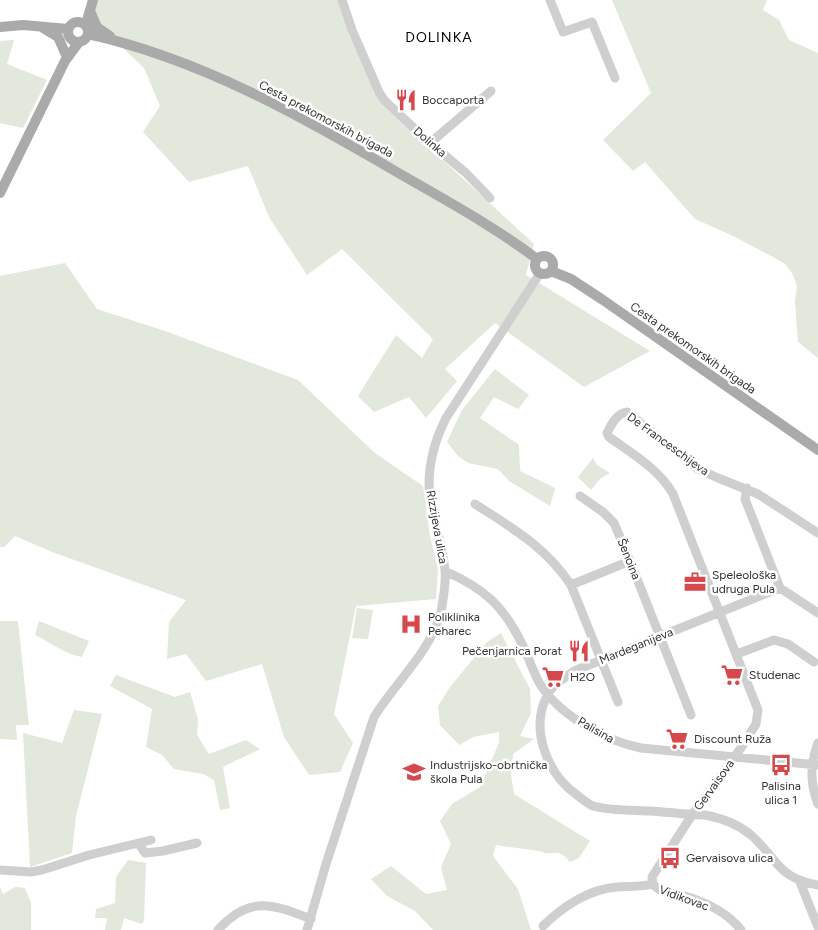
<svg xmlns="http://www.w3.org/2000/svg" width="818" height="930" font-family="Figtree,sans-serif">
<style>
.green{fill:#e2e8dc}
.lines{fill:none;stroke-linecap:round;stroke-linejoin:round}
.minor{stroke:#cfcfcf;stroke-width:9}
.major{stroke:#aaa;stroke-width:10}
.labels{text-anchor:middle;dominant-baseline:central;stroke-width:5;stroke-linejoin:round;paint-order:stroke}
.poi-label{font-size:12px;fill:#323232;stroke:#fff;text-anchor:start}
.street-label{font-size:12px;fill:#323232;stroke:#fff}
.neighbourhood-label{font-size:14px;letter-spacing:1px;fill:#000;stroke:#fff}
</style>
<rect width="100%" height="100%" fill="#fff"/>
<path class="green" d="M94,0H338L348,33L381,103L534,244L526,275L650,351L584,387L495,323L445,369L457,381L426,418L409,397L374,412L358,396L396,335L422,358L433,339L342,249L307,275L269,217L248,166L189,182L143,132L160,106L144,68L102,28L92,4Z
M612,0H767L763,10L779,20L789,40L818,53V358L798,342L795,301L797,286L792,273L784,263L773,257L733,236L695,219L645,162L633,171L603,140L651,93Z
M14,40L7,64L47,80L23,128L0,123V41Z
M65,263L97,309L165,331L298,380L375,453L423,486L430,536L438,569L436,599L356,606L334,714L353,743L340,772L309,775L284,737L262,664L206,681L186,654L167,659L169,622L186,600L52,552L15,536L4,547H0V276Z
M495,369L529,395L518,409L494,397L480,418L519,445L520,471L555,488L550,506L509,481L498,469L468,463L458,456L447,442L462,410Z
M593,458L597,465L610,473L601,478L591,490L578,477Z
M357,608L373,610L368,639L352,638Z
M0,621H18L29,725H16L17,740L0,739Z
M39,621L89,641L82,657C64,654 52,643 35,635Z
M501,633L530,689L531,713L520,736L534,739L513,754L511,775L514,794L590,841L579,858L570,862C556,845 553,858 539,851L496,845L493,856L518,889L531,930H433L415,911L387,896L371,879L391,866L426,894L447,890L441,867L451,844L440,821L452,804L480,787L499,743V732L473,737L459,745L440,725L438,706L450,687L487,642Z
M116,675L175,697L190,692L198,719L197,735L209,754L246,740L260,749L223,767L230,808L220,810L214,780L203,774L174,769L162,755L146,747L152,709L110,686Z
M74,710L102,714L76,816L72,853L30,867L23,733L62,743Z
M128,860L146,863L144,920L142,924L124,918L121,930H105L107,918H95L96,909L115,903L116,877Z
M0,887L3,894L15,887L25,888L31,903V930H0Z"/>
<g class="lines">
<path class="minor" d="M342,0L352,30L379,92L384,100L430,143L466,173L490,198
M550,0L563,32L592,22L615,78
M430,143L491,91
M747,488L745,499L780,588L818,613
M580,496L603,512L614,523L630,561L691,715
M475,504C512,528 546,547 571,585L618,702
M445,571C485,589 504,606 523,646C529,658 533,672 540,684C559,715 606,741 641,748L818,765
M571,585L630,561
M780,588L574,671C565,678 553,684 548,694C529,728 547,774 577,795C582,799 588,804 593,806C611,811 632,810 651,811C669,812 686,815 705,815C721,818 738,824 751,835C778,859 777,878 818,885
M737,654L774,640L788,644L814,662
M818,743C810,763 810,784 818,804
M139,844L145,853L163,851L197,843
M0,870L31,872L42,870L89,855L151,840
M800,882L818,927
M653,884L652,877L692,815L741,748L756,724L758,710L673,494C659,469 631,453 609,437L607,433C611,425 617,413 627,412L698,469L718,478L758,494L818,533
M653,884C659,893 675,893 685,896C705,902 728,913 741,930
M543,926C562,907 589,889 617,887C629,886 641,887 653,884
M218,930C249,895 273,904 311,919
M307,930L326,864L374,717C395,683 431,651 441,612C443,601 446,580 445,570C442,541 430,513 429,484C429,461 436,438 446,418L540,273"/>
<path class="major" d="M90,11L97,27L110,36
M88,17L93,0
M68 32a10 10 0 1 1 20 0a10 10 0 1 1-20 0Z
M0,27L23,25L68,29
M43,28L58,37L66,55
M88,34C201,59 303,117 402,175C447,201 495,227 537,259
M0,193L65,61L79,42
M535 265a9 9 0 1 1 18 0a9 9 0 1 1-18 0Z
M551,271L571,279L603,300L818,450"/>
</g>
<defs>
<g id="restaurant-bare" transform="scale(1.725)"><path d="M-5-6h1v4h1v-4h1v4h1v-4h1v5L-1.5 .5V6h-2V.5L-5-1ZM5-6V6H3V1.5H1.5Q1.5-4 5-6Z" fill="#d7474b" stroke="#fff" stroke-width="2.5" paint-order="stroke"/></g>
<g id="office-bare" transform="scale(1.725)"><path d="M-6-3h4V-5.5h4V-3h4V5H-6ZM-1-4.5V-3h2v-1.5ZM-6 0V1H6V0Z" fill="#d7474b" stroke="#fff" stroke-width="2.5" paint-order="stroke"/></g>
<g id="hospital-bare" transform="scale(1.725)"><path d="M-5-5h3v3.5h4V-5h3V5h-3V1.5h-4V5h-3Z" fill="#d7474b" stroke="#fff" stroke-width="2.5" paint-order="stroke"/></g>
<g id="supermarket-bare" transform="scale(1.725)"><path d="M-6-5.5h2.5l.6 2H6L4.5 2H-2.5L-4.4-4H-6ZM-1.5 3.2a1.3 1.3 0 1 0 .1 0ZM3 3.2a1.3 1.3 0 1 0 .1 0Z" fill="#d7474b" stroke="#fff" stroke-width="2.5" paint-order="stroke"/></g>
<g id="bus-bare" transform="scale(1.725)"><path d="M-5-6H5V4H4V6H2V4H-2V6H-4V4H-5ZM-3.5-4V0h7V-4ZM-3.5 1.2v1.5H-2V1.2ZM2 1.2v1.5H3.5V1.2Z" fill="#d7474b" stroke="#fff" stroke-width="2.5" paint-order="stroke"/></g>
<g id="school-bare" transform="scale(1.725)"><path d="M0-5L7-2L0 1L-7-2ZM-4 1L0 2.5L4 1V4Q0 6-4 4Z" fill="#d7474b" stroke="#fff" stroke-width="2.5" paint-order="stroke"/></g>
</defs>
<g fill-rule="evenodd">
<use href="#restaurant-bare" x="406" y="100"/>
<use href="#office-bare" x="695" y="582"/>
<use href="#hospital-bare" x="411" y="624"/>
<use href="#restaurant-bare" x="579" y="651"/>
<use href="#supermarket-bare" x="732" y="675"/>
<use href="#supermarket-bare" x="553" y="677"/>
<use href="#supermarket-bare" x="677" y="739"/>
<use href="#bus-bare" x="781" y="765"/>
<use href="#school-bare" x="414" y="772"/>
<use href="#bus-bare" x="670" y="858"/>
</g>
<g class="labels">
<g class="poi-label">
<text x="422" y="100">Boccaporta</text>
<text x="712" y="575">Speleološka<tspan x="712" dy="14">udruga Pula</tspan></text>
<text x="428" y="617">Poliklinika<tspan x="428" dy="14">Peharec</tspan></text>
<text x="562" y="651" text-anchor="end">Pečenjarnica Porat</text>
<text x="749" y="675">Studenac</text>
<text x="570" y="677">H2O</text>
<text x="694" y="739">Discount Ruža</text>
<text x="430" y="765">Industrijsko-obrtnička<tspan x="430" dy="14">škola Pula</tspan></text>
<text x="781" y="786" text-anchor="middle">Palisina<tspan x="781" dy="14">ulica 1</tspan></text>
<text x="686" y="858">Gervaisova ulica</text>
</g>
<g class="street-label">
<text transform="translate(326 119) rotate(28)">Cesta prekomorskih brigada</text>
<text transform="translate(430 142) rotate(41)">Dolinka</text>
<text transform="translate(693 348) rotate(35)">Cesta prekomorskih brigada</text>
<text transform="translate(668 444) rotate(36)">De Franceschijeva</text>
<text transform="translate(437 527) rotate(80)">Rizzijeva ulica</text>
<text transform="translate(629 559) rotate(68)">Šenoina</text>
<text transform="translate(636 646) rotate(-22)">Mardeganijeva</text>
<text transform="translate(596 730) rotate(30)">Palisina</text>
<text transform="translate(714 785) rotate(-54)">Gervaisova</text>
<text transform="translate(684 898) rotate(20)">Vidikovac</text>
</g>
<g class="neighbourhood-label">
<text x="439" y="37">DOLINKA</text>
</g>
</g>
</svg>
